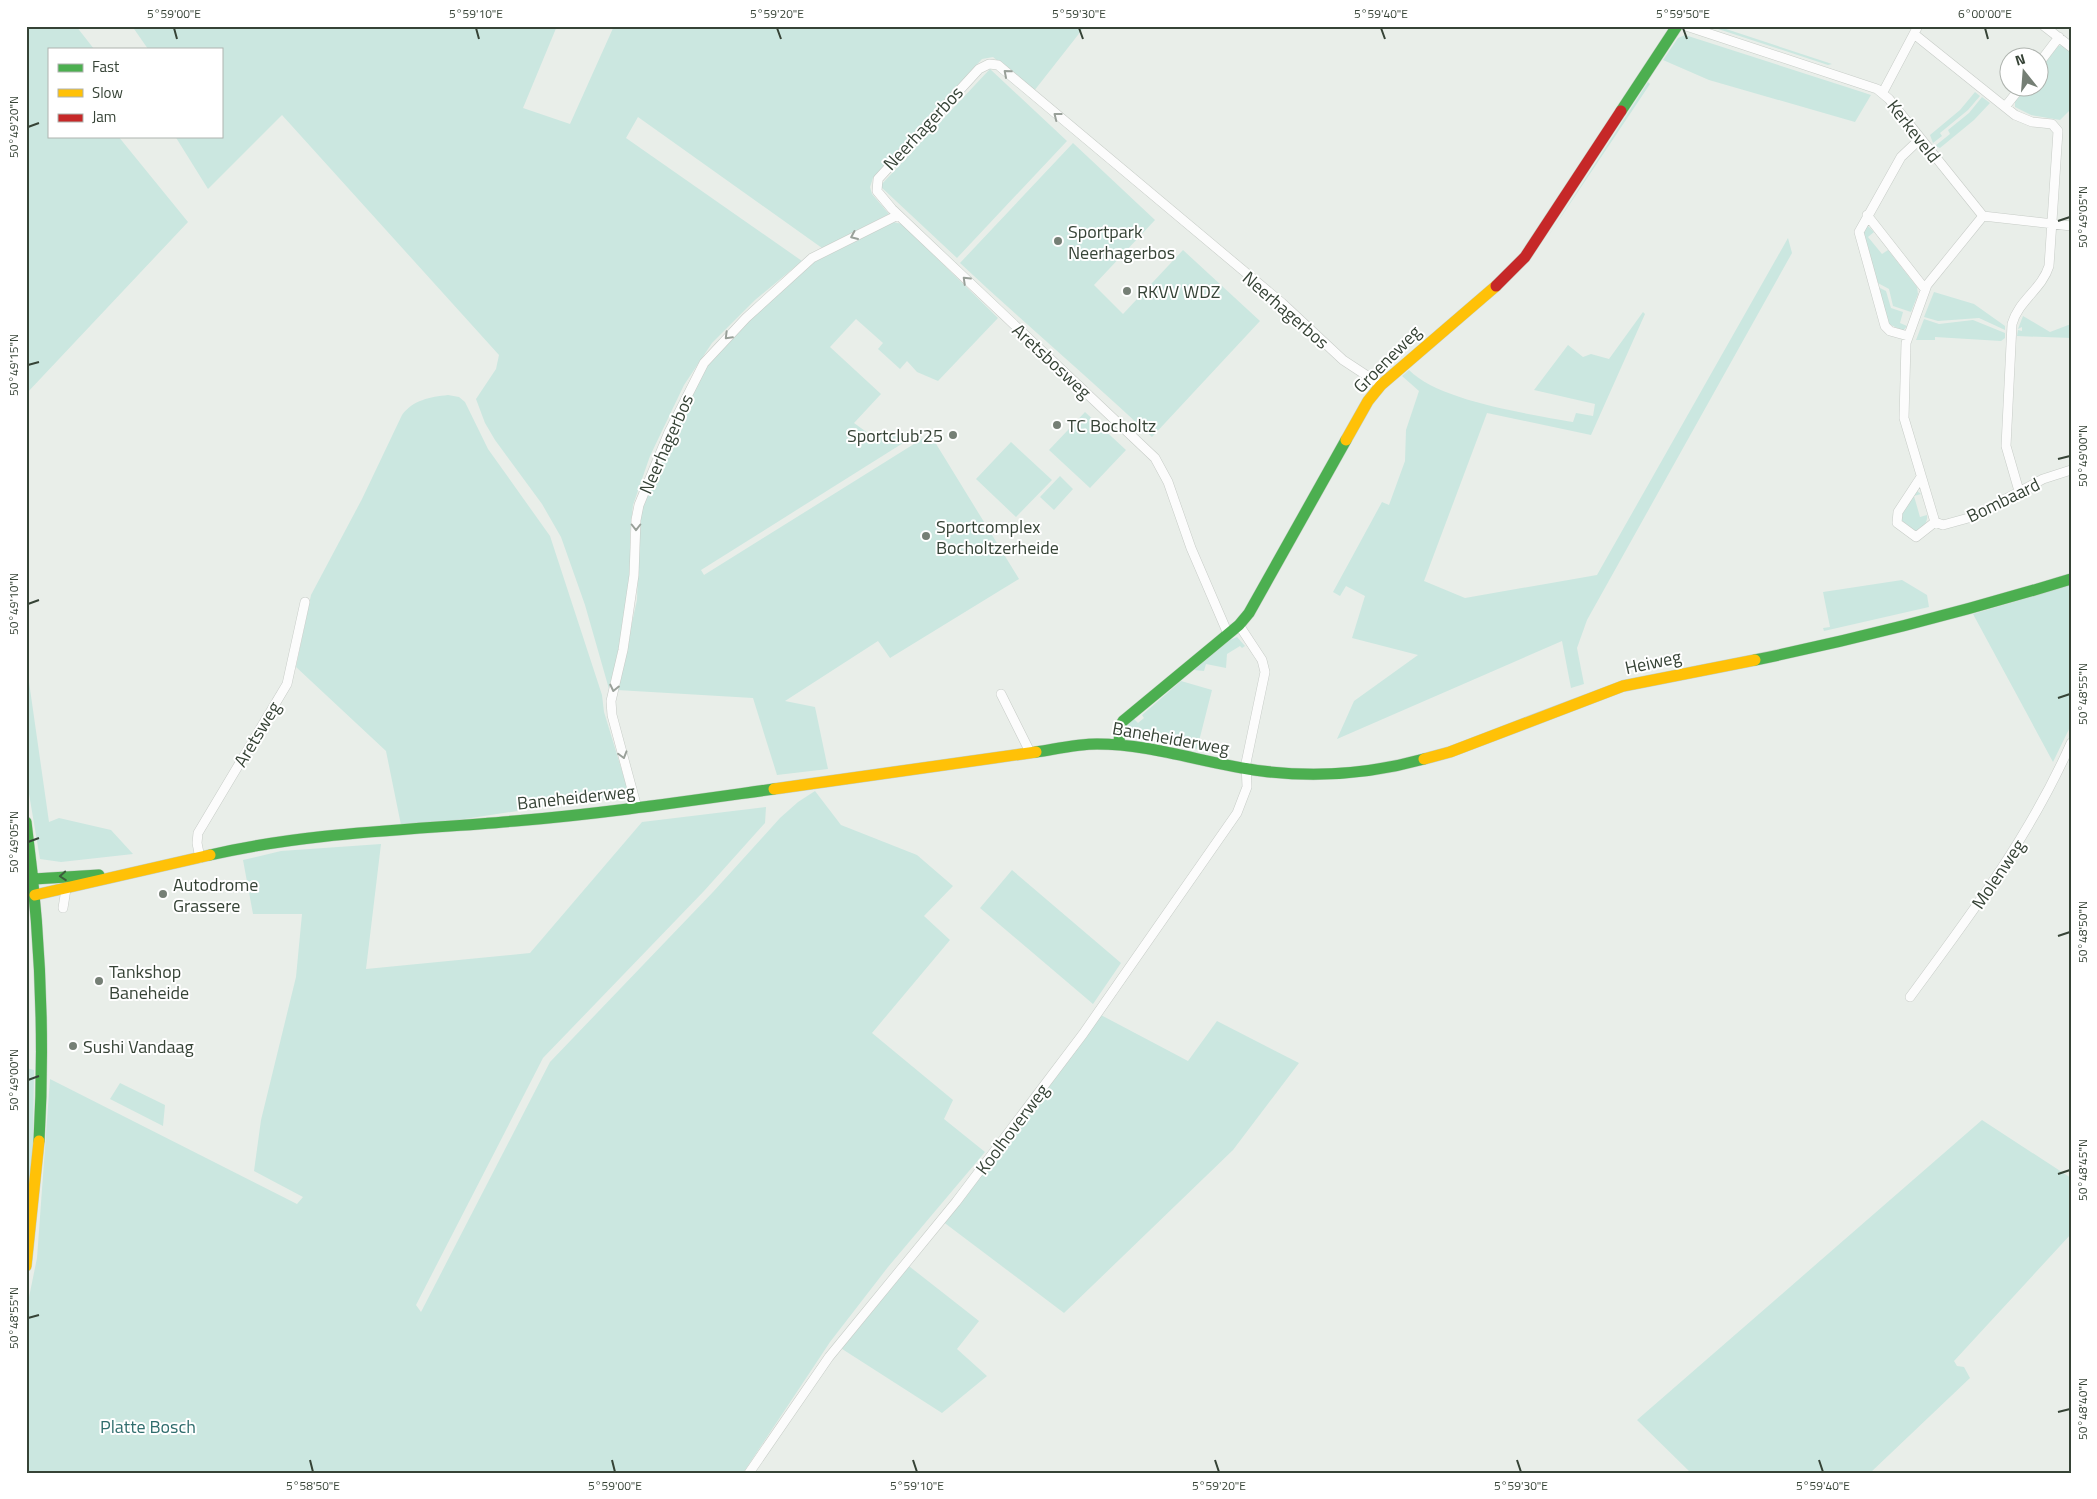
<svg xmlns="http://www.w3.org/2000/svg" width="2097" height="1499" font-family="'Titillium Web',sans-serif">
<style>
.green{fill:#cbe7e0}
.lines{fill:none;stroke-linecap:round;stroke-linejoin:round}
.street-casing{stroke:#c7ccc7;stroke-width:10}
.fast-casing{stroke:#c3cfc4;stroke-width:12}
.slow-casing{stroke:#c3cfc4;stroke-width:12}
.jam-casing{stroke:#c3cfc4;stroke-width:12}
.street{stroke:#fcfcfc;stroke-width:9}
.fast{stroke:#4caf50;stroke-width:11}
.slow{stroke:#ffc107;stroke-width:11}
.jam{stroke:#c62828;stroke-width:11}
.oneway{stroke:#99a099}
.oneway2{stroke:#3c5e3c}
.ticks{fill:none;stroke:#364336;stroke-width:2}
.poi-dot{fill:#757f75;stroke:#fff;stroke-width:2}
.labels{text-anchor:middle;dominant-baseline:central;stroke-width:4;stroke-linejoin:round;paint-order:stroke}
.street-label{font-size:18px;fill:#364336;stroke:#fff}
.poi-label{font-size:18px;fill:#364336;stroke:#fff;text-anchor:start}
.park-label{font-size:18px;fill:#306d6d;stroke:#fff}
.neatline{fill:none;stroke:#364336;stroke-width:2}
.ticks-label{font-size:12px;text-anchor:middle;fill:#364336}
</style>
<rect width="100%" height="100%" fill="#e9eee9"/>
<path class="green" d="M26,26H76L94,49H49V136H118L188,222L26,394Z
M132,26H557L523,108L570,124L614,26H1085L1034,91L993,57L982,59L873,178L870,187L872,194L889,214L822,248L638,117L626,138L802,261L755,300L712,343L684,385L650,456L633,505L630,533V578L627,619L609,689L585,605L561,537L542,504L495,440L485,423L476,399L496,369L499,355L282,115L208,189L175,136H221V49H148Z
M1709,26H1717L1832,64L1828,65Z
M1685,35L1862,92L1871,95L1855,122L1709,80L1663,60L1678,38Z
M2062,45L2071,51V109L2060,120L2031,115L2015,107V99L2025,88H2040V69L2058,46Z
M990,69L1067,141L957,258L880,186Z
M1648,82L1650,84L1547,238Z
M1975,92L1980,96L1968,110L1940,133L1942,136L1933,143L1930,135L1960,110Z
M1982,97L1990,103L1974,120L1940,148L1935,146L1950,134L1948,130L1969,113Z
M1073,143L1155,220L1094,285L1123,314L1183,250L1260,321L1152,437C1089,378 1023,322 960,263Z
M893,222L902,224L998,318L938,381L917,372L907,361L900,369L878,349L883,343L856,319L830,347L881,394L854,423L872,436L919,433L701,570L704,575L930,434L1019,579L890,658L878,641L785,701L815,707L828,769L777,775L753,698L617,690L637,600L640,506L691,390L719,348L806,267L824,255Z
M1867,225L1874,232L1868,237L1882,254L1888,250L1917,287L1918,294L1911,312L1893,306L1889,289L1876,282L1863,234Z
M1788,238L1792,253L1587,620L1577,648L1584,684L1571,688L1562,641L1337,739L1354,701L1418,655L1352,638L1365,596L1346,586L1340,596L1333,592L1382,502L1389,505L1405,461L1406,430L1419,391L1402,376L1409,370C1439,401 1529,414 1573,422L1576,413L1593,416L1595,404L1534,390L1568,345L1583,357L1591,354L1609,359L1643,312L1645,314L1591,435L1487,413L1424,581L1465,598L1597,575Z
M1878,287L1886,291L1891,308L1903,312L1900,323L1907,326L1903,331L1889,324Z
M1934,292L1974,304L2005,326V330L1979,318L1938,321L1924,317Z
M2023,316L2050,332L2071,324V338L2017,336L2018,330L2022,331V327L2018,329Z
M1924,319L1939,324L1973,320L2005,333V338L2001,341L1935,337V340H1916Z
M448,395L459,397L465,402L488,449L550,536L602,695L604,712L629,794L458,820L401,825L386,751L296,667L311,595L362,499L402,415C413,400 430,397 448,395Z
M1085,412L1126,450L1090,488L1049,450Z
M1011,442L1052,480L1016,517L976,479Z
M1060,476L1073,489L1054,510L1040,497Z
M1917,491L1921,494L1914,496L1920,517L1927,515C1928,522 1923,530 1915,531L1901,522V515Z
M1902,580L1927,595L1929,607L1824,631L1823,628L1830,627L1823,592Z
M2071,585V725L2053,762L1973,614Z
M1237,637L1245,646L1242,648L1240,646L1227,654L1226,668L1206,664L1204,671L1194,670L1228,641Z
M26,661L49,822L59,818L111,830L133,854L61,862L40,859L26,776Z
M1181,681L1212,690L1197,749L1164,739L1131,737L1127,732L1126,725L1134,719L1138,723L1144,718L1142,715Z
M815,791L841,825L917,855L953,886L924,916L950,940L872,1033L953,1100L944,1119L985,1152L888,1267L830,1342L743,1473H26V1312L37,1258L50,1079L297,1204L303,1197L254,1171L261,1120L296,977L302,914H253L243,860L281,851L381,844L366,969L530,953L642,822L766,807L765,823L704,891L543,1058L416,1305L421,1312L550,1062L713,892L780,818L798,802Z
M1012,870L1121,963L1093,1004L980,908Z
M1099,1014L1188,1061L1217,1021L1299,1063L1233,1150L1064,1313L942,1221Z
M26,1068L34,1070L33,1145L26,1226Z
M120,1083L165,1105L163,1126L110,1099Z
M1982,1120L2071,1178V1234L1954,1361L1957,1366L1964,1367L1970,1378L1870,1473H1691L1637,1420Z
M905,1263L979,1321L957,1349L987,1376L942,1413L839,1347Z"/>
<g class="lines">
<g class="street-casing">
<path id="street" d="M1686,26L1877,89L1889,99L1983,216L2071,226
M2044,26L2071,47
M1914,34L2015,115L2032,122L2052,124L2058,131L2049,266C2042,289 2018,301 2012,324L2006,446L2019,491
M2040,62L2059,37
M1883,92L1918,26
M2005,107L2020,88
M1867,215L1925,289
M1908,336L1890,331L1885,326L1859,232L1901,157L1920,139
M1921,477L1898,512L1897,523L1916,537L1935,522
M1935,522L1904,418L1906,343L1927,285L1983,216
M1935,522L1943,525L1972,517L2043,479L2071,470
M1228,634L1191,548L1168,482L1155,458L892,209L877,191L878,179L979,69L989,64L998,65L1282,303L1343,360L1381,385
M1001,694L1030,752
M637,808L612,715L611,701L623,650L634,575L636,520L639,505L669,432L704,363L746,318L812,258L898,215
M200,858L197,843L198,833L287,684L305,602
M63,908L66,889
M1910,997C1970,916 2030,836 2071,743
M749,1473L829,1357L956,1202L1083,1034L1237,813L1247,787L1246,763L1265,672L1262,660L1239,625"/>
</g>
<g class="fast-casing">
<path id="fast" d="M1621,111L1677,26
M1755,660C1862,638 1966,611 2071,579
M1119,745L1120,726L1123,721L1239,625L1249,613L1346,440
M1036,752C1056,749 1077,744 1097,744C1153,744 1206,764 1262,771C1317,778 1370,774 1424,759
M26,822C40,928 45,1034 39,1141
M210,855C309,832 413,830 515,821C601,814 688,801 774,789
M34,879L99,875"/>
</g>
<g class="slow-casing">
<path id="slow" d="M1346,440L1368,401L1381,385L1496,286
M1424,759L1450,752L1623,686L1755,660
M774,789L1036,752
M35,895L210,855
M26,1266L39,1141"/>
</g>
<g class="jam-casing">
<path id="jam" d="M1496,286L1525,257L1621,111"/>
</g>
<use href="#street" class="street"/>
<use href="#fast" class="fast"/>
<use href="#slow" class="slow"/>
<use href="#jam" class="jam"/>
</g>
<defs><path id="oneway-chevron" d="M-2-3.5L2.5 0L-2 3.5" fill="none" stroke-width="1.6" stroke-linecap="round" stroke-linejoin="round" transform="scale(1.25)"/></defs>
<g class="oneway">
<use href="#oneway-chevron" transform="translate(1007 73) rotate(-139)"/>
<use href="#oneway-chevron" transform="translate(1057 116) rotate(-142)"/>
<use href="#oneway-chevron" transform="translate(854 236) rotate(156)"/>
<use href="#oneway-chevron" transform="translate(966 280) rotate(-136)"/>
<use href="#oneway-chevron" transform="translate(728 336) rotate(135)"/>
<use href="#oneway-chevron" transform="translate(636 527) rotate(90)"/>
<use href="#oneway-chevron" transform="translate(614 688) rotate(103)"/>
<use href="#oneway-chevron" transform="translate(623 755) rotate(74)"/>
</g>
<use class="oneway2" href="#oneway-chevron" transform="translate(63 876) rotate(176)"/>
<path class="ticks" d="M174,28L177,39M476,28L479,39M777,28L781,39M1079,28L1083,39M1381,28L1385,39M1683,28L1687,39M1985,28L1988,39M28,127L39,123M2058,221L2070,217M28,365L39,362M2058,459L2070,456M28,604L39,600M2058,698L2070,694M28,842L39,838M2058,936L2070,932M28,1080L39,1076M2058,1174L2070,1170M28,1318L39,1315M2058,1412L2070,1409M310,1460L313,1472M612,1460L615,1472M913,1460L917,1472M1215,1460L1219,1472M1517,1460L1521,1472M1819,1460L1823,1472"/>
<g class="poi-dot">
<circle cx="1058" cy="241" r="5"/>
<circle cx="1127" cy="291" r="5"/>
<circle cx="1057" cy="425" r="5"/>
<circle cx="953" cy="435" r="5"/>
<circle cx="926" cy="536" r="5"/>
<circle cx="163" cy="894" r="5"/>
<circle cx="99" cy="981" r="5"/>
<circle cx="73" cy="1046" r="5"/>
</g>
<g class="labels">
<g class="street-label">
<text transform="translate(923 128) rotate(-47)">Neerhagerbos</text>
<text transform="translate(1914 131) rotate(52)">Kerkeveld</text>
<text transform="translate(1286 310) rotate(41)">Neerhagerbos</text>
<text transform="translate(1387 359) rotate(-45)">Groeneweg</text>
<text transform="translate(1052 361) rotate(43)">Aretsbosweg</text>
<text transform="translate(666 444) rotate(-66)">Neerhagerbos</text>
<text transform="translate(2003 500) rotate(-26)">Bombaard</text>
<text transform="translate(1653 662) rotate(-12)">Heiweg</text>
<text transform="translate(257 734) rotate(-59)">Aretsweg</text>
<text transform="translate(1171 738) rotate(10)">Baneheiderweg</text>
<text transform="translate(576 797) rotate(-6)">Baneheiderweg</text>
<text transform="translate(1998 874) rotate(-56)">Molenweg</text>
<text transform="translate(1012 1129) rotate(-53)">Koolhoverweg</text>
</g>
<g class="poi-label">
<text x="1068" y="231">Sportpark<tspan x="1068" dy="21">Neerhagerbos</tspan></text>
<text x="1137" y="291">RKVV WDZ</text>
<text x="1067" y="425">TC Bocholtz</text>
<text x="943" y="435" text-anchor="end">Sportclub'25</text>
<text x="936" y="526">Sportcomplex<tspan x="936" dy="21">Bocholtzerheide</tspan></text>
<text x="173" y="884">Autodrome<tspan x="173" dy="21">Grassere</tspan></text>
<text x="109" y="971">Tankshop<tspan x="109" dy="21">Baneheide</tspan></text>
<text x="83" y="1046">Sushi Vandaag</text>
</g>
<g class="park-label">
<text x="148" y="1426">Platte Bosch</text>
</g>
</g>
<rect width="2097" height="1499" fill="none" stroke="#ffffff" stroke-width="55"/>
<rect x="48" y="48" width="175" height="90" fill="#ffffff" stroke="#afb4af"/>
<rect x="58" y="64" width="25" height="8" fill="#4caf50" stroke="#afb4af"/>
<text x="92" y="72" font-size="15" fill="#364336">Fast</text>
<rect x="58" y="89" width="25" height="8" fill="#ffc107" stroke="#afb4af"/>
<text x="92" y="98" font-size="15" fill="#364336">Slow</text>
<rect x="58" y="114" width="25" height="8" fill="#c62828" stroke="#afb4af"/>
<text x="92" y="122" font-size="15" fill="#364336">Jam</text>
<g transform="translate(2024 72) rotate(343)"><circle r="24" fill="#ffffff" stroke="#afb4af"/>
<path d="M0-4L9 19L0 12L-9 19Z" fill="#757f75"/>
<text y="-8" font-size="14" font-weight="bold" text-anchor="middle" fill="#364336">N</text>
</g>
<rect x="28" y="28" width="2042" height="1444" class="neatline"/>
<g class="ticks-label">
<text x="174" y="18">5°59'00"E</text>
<text x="476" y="18">5°59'10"E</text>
<text x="777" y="18">5°59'20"E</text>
<text x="1079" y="18">5°59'30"E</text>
<text x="1381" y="18">5°59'40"E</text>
<text x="1683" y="18">5°59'50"E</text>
<text x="1985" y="18">6°00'00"E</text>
<text transform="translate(14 127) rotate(-90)" y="4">50°49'20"N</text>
<text transform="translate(2083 217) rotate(-90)" y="4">50°49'05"N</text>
<text transform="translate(14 365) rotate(-90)" y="4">50°49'15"N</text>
<text transform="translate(2083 456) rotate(-90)" y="4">50°49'00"N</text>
<text transform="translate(14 604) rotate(-90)" y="4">50°49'10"N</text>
<text transform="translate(2083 694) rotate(-90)" y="4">50°48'55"N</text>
<text transform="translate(14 842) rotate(-90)" y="4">50°49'05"N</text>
<text transform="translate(2083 932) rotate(-90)" y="4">50°48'50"N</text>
<text transform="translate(14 1080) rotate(-90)" y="4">50°49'00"N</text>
<text transform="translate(2083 1170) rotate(-90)" y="4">50°48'45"N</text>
<text transform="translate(14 1318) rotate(-90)" y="4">50°48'55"N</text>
<text transform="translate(2083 1409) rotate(-90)" y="4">50°48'40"N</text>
<text x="313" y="1490">5°58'50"E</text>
<text x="615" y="1490">5°59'00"E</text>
<text x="917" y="1490">5°59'10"E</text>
<text x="1219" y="1490">5°59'20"E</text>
<text x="1521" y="1490">5°59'30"E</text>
<text x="1823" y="1490">5°59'40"E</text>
</g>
</svg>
